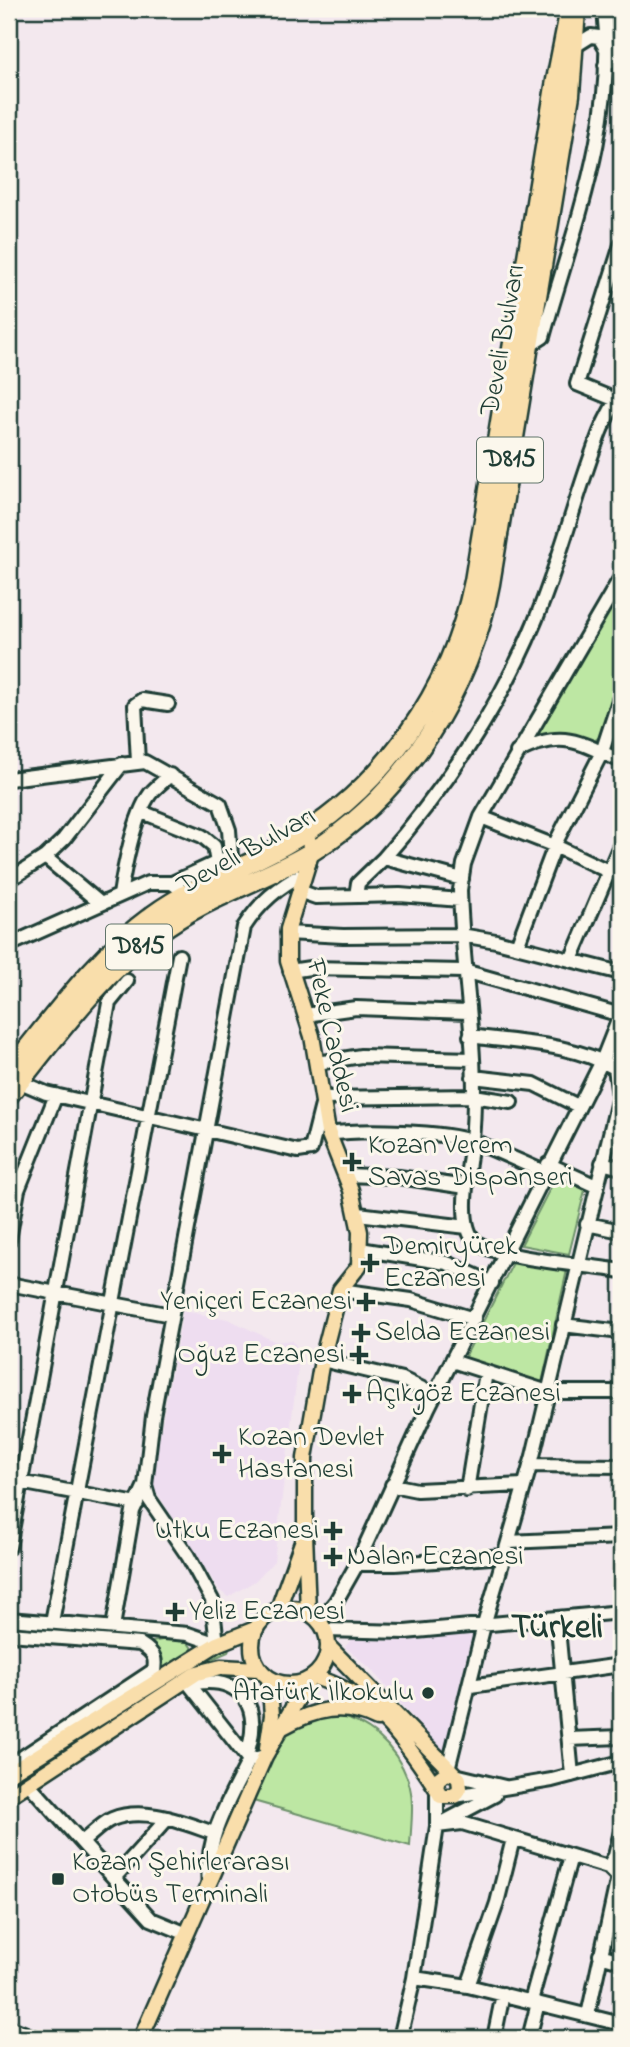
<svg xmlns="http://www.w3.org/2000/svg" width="630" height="2047" font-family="'Indie Flower',sans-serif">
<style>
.built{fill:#eeddf0}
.green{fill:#bde7a3;stroke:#6e926c;stroke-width:2}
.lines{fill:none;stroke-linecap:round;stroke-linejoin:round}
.minor-casing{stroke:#1f3d34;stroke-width:18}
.major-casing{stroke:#1f3d34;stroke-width:19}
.highway-casing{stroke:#1f3d34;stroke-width:23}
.minor{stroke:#fbf7ec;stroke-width:12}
.major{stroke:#f9deab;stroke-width:14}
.highway{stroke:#f9deab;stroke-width:18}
.poi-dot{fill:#1f3d34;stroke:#fbf7ec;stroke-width:2.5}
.labels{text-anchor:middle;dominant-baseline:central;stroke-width:6;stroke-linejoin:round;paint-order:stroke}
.shield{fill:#fbf7ec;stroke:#61756b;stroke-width:2}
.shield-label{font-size:26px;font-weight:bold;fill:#1f3d34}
.street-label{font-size:28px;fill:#1f3d34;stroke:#fbf7ec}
.poi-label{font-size:28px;fill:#1f3d34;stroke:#fbf7ec;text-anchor:start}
.district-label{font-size:35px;font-weight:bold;fill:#1f3d34;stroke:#fbf7ec}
</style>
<rect width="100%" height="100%" fill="#f3e8ee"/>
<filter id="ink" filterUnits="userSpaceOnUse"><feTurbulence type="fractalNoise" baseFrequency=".0143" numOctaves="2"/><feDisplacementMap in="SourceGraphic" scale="14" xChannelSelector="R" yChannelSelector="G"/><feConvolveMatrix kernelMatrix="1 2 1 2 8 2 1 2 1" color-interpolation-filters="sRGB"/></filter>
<g filter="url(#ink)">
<path class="built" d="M183,1311L228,1319L276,1342L292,1340L300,1352L274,1561L255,1581L228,1597L219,1590L151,1483Z
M474,1635L446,1756L370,1668L345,1647L352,1639Z"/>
<path class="green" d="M621,585V679L601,736L591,743L563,734L530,740Z
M558,1173L585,1190L569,1254L521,1245Z
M515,1259L567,1270L542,1383L464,1359Z
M166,1639L186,1640L193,1650L159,1671V1652L152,1642Z
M231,1640L228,1652L212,1659L9,1789V1782Z
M332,1715C368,1721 395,1745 408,1780C415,1800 411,1825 410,1846L250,1800L285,1729Z"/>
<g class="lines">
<g class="minor-casing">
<path id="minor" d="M575,46L591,36L599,37L606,49
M605,65L615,58L619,41V9
M529,346L543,337C573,230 617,122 604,9
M616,400L577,384L621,245
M621,577L481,817L464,864L460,890C462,972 480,1057 472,1139C470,1165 455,1224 476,1242C497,1259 590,1265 621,1271
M517,752C563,729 578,742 621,761
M138,762L135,705L142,700L168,704
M9,779L145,762L220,804L229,830L231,856L172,883
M142,812L202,836L214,846L217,863
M481,817L555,846L608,871
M45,857L101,904
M384,858C445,789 501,705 536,619C561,558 576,494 600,432C606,417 615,404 621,389
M9,880L45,857L64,839L122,764
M299,891L316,897L400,895L460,900
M120,895C124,868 134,816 150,794C156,787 164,781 170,775
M356,896L358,883L384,858L462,879
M287,933L343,936L461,935L496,941L621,973
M9,945L148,883H172L179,888
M517,946L557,840L602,752L621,694
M571,960L621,843
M290,971L310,968L464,971L621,1015
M305,1015L356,1008L468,1012
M317,1063L361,1056L472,1059
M473,1077L534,1084L578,1106
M20,1082L46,1093L298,1151L311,1149L322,1105
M322,1098L474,1096L511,1102
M329,1134C362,1129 443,1131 475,1142C498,1151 521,1162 544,1172
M602,1163L621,1168
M548,1164L596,1186
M346,1175L399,1177L466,1187
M358,1214L467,1227
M587,1224L621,1231
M9,1240L18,1190L56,1095
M360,1249L447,1263L492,1283
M9,1284L171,1315
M340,1290L411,1300L474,1319
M563,1325L621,1332
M322,1360L402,1379L435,1395
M452,1361L548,1392H621
M530,1465L621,1466
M9,1480L137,1504
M392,1485L417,1490L524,1485
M467,1490L486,1372
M508,1542L621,1537
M9,1547L109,1003L127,981
M357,1564H395L504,1556
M557,1618L572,1775
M9,1619L188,1634L217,1644L212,1600L188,1556L149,1499L145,1485L153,1416L244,927C260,902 278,887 305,873
M320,1621L336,1601L357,1564L428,1408L602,1061L621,1013
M52,1622L179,956
M113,1627L133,1511L145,1485
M325,1630L405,1632L621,1612
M9,1634L140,1644C160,1656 155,1663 152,1683
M186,1680L249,1760
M189,1684C243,1673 264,1709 246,1756
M470,1686L621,1665
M569,1739L621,1737
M9,1766L154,1670
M448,1769L484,1625L533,1456L619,1096L615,1068C572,1043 518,1043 470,1036
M455,1775L505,1787
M28,1783L151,1919L187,1934
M455,1796L552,1780L621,1762
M440,1824L495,1795
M437,1826L462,1823L608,1867L618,1877L588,2015
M82,1842C91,1835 102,1823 112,1819C145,1806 183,1823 214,1833
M608,1867L615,1856L621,1831
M114,1878L168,1818
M209,1885C204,1839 229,1800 249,1760L265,1756
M600,1955L621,1961
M414,1978L468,1986L621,2024
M468,1986L497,1903L513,1839
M531,2001L571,1856
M9,2027L36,2038
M400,2038L414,1978L437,1826V1792
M494,2038L503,1994
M529,2038L538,2003"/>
</g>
<g class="major-casing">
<path id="major" d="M305,1534V1458L322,1360L340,1290L359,1266L360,1232L351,1190L328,1132L312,1036L288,961V929L312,851L306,833
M252 1646a38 38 0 1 1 76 0a38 38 0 1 1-76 0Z
M278,1609L305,1534L308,1612
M328,1646L459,1779L460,1788L455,1796H441L436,1788L438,1779L446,1773L455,1775
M312,1677C369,1690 406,1741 436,1788
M283,1727C315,1709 343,1702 377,1719
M267,1748L272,1715L269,1678
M9,1774L217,1644L255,1629
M9,1796L197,1673L221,1667L259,1669
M141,2038L265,1756L309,1679"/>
</g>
<g class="highway-casing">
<path id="highway" d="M9,1071C54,1016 95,957 153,915C193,886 242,869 285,845C382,791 452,691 474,581L556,80L568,19
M9,1095C55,1038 99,976 159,932C205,897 264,881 313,851C405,794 471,688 490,584L570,95L576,9"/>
</g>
<use href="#minor" class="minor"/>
<use href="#major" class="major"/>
<use href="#highway" class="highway"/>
</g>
</g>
<g class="poi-dot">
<path d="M348.5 1151.5h7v7h7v7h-7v7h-7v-7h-7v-7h7z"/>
<path d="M366.5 1252.5h7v7h7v7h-7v7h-7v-7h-7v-7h7z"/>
<path d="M362.5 1291.5h7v7h7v7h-7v7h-7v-7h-7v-7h7z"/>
<path d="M357.5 1322.5h7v7h7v7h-7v7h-7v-7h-7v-7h7z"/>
<path d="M355.5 1344.5h7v7h7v7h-7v7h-7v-7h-7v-7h7z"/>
<path d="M348.5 1383.5h7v7h7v7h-7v7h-7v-7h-7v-7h7z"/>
<path d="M218.5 1443.5h7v7h7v7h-7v7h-7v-7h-7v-7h7z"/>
<path d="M329.5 1520.5h7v7h7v7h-7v7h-7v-7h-7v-7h7z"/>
<path d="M329.5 1546.5h7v7h7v7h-7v7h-7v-7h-7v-7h7z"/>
<path d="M171.5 1601.5h7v7h7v7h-7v7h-7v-7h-7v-7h7z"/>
<circle cx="428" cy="1693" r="7"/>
<rect x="51" y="1872" width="14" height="14" rx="3.5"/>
</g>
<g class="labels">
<g class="shield">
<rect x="477" y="437.5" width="66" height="45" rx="5"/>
<rect x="106" y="924.5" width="66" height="45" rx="5"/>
</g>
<g class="shield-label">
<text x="510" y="460">D815</text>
<text x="139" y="947">D815</text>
</g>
<g class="street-label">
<text transform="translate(504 340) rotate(-80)">Develi Bulvarı</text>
<text transform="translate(247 852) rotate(-29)">Develi Bulvarı</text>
<text transform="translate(331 1036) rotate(77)">Feke Caddesi</text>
</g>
<g class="poi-label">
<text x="368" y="1146">Kozan Verem<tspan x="368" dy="32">Savas Dispanseri</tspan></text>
<text x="384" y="1247">Demiryürek<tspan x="384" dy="32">Eczanesi</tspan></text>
<text x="352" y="1302" text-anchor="end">Yeniçeri Eczanesi</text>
<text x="375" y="1333">Selda Eczanesi</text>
<text x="345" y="1355" text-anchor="end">Oğuz Eczanesi</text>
<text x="366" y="1394">Açıkgöz Eczanesi</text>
<text x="238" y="1438">Kozan Devlet<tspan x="238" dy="32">Hastanesi</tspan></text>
<text x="319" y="1531" text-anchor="end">Utku Eczanesi</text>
<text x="347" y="1557">Nalan Eczanesi</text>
<text x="189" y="1612">Yeliz Eczanesi</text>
<text x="414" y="1693" text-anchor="end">Atatürk İlkokulu</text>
<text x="72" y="1863">Kozan Şehirlerarası<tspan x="72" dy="32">Otobüs Terminali</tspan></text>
</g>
<g class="district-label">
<text x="557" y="1628">Türkeli</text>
</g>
</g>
<rect width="630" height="2047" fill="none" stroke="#fbf7ec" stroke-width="35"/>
<rect x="18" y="18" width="595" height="2012" fill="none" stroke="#1f3d34" stroke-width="2.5" filter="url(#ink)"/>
</svg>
